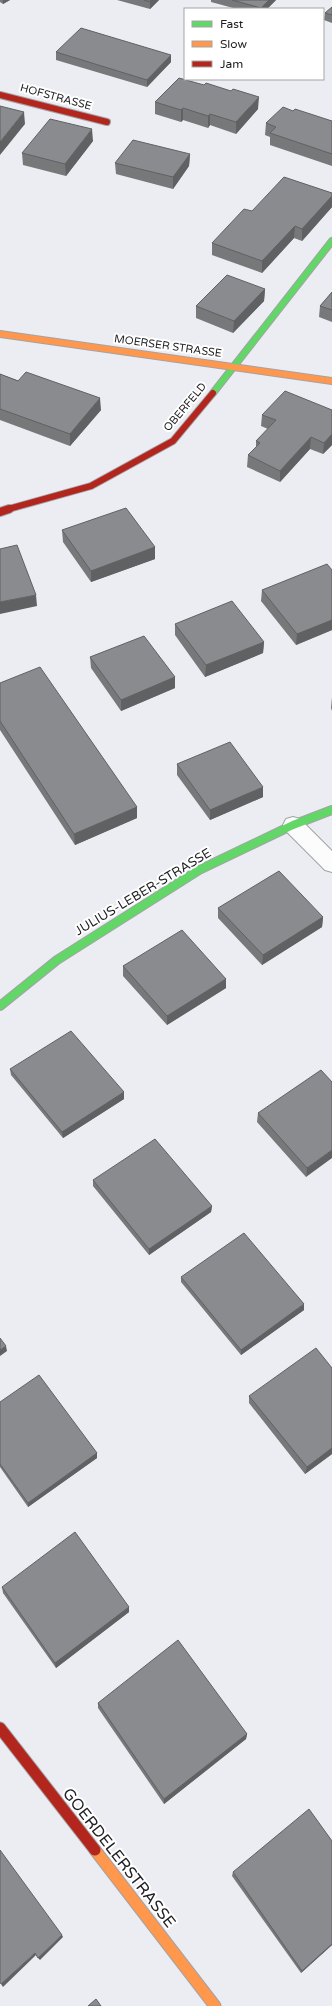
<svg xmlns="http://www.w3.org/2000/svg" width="332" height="2006" font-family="'Varela Round',sans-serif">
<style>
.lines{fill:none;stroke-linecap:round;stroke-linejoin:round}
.street-casing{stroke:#a2a3a7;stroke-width:2}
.fast-far1-casing{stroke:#a2a3a7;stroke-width:8}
.fast-casing{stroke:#a2a3a7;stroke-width:10}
.slow-far1-casing{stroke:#a2a3a7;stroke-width:8}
.slow-casing{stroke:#a2a3a7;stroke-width:13}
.jam-far2-casing{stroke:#a2a3a7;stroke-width:8}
.jam-far1-casing{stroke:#a2a3a7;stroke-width:10}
.jam-casing{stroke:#a2a3a7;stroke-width:13}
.street{fill:#fcfcfd;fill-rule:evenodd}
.fast-far1{stroke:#63d668;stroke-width:6}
.fast{stroke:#63d668;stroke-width:8}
.slow-far1{stroke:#ff974d;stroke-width:6}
.slow{stroke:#ff974d;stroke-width:11}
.jam-far2{stroke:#b3261e;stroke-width:6}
.jam-far1{stroke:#b3261e;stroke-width:8}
.jam{stroke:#b3261e;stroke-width:11}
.wall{fill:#76787a}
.shaded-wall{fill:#606163}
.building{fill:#898b8e;stroke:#606163}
.labels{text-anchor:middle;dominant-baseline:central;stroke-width:4;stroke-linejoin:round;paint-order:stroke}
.far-street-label{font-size:11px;fill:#1f1f23;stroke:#fff}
.street-label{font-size:13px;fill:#1f1f23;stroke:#fff}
.near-street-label{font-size:16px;fill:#1f1f23;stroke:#fff}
</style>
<rect width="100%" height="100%" fill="#ecedf2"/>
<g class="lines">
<g class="street-casing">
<path id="street" d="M293,817L300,819L332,851V872L325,870L286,831L283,825L286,819Z"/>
</g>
<g class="fast-far1-casing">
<path id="fast-far1" d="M213,393L332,241"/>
</g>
<g class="fast-casing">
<path id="fast" d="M0,1006L57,960L199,870L293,825L332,810"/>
</g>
<g class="slow-far1-casing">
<path id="slow-far1" d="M0,334L332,381"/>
</g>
<g class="slow-casing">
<path id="slow" d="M95,1850L215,2006"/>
</g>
<g class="jam-far2-casing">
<path id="jam-far2" d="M0,95L107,122
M5,510L91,486L173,441L213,393"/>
</g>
<g class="jam-far1-casing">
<path id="jam-far1" d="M0,512L9,509"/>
</g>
<g class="jam-casing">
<path id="jam" d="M0,1728L95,1850"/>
</g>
<use href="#street" class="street"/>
<use href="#fast-far1" class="fast-far1"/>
<use href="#fast" class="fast"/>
<use href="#slow-far1" class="slow-far1"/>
<use href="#slow" class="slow"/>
<use href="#jam-far2" class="jam-far2"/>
<use href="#jam-far1" class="jam-far1"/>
<use href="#jam" class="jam"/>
</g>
<path class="wall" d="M0,0H10L3,4L0,2Z
M117,0H159L150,9Z
M211,0H276L267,9H237L211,2Z
M332,7V23L324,20L325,13Z
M56,52L171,62L147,87L56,60Z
M155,102L258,109L236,134L210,125L208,128L183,120L181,122L155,114Z
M293,111L332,121V166L270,145V137L265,135L266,123Z
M93,141L66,176L23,165L22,153Z
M190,154L189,166L173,189L116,174L115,163Z
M332,196V207L302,241L294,238L262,273L212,255V243L252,211Z
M265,289L264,301L233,333L196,318V306Z
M332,292V322L319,317L320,306Z
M0,374L101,410L70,446L0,420Z
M332,410V445L323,454L310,449L280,482L247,467L248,455L256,447V441L268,429L261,426L262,415Z
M62,530L155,547V559L91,582L63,542Z
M332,570V630L296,645L261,601L262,590Z
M175,624L264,642L263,653L205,677L175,635Z
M90,657L175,677V688L121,711L91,668Z
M0,683L137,807V818L75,845L0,730Z
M332,697V711L331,708Z
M177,764L263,797L210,820L177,775Z
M218,908L323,917L322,927L262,965L218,918Z
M123,966L226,979V988L167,1025L123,976Z
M10,1069L124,1092V1099L63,1138L11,1075Z
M332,1082L306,1177L257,1122L258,1113Z
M93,1180L212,1206L211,1212L149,1255L93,1186Z
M181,1277L304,1310L241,1355L181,1282Z
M332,1368V1454L305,1474L249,1403V1396Z
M0,1402L97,1453V1458L28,1507L0,1467Z
M2,1587L129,1607V1612L56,1668L3,1593Z
M98,1703L247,1734L246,1739L164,1804L98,1708Z
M332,1841V1945L301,1973L232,1876L233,1872Z"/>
<path class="shaded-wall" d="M3,0H10L3,4Z
M151,0H159L150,9V2Z
M269,0H276L267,9H261Z
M171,55V62L147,87V80Z
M259,97L258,109L236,134V122Z
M183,108V120L181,122V110Z
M24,112L25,124L0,155V142Z
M210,114V125L208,128V116Z
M92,129L93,141L66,176L65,164Z
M190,154L189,166L173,189V177Z
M332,196V207L302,241V229Z
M295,226L294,238L262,273V261Z
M265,289L264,301L233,333L234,321Z
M100,398L101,410L70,446V434Z
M332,434V445L323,454L324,443Z
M311,437L310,449L280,482V471Z
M155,547V559L91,582V571Z
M36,595L37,606L0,614V602Z
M332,620V630L296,645L297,634Z
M264,642L263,653L205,677L206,665Z
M175,677V688L121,711V700Z
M263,787V797L210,820V810Z
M137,807V818L75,845L74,834Z
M323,917L322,927L262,965L263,955Z
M226,979V988L167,1025V1016Z
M124,1092V1099L63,1138L62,1132Z
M332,1150V1158L306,1177L307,1168Z
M212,1206L211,1212L149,1255V1249Z
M304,1304V1310L241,1355V1350Z
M6,1346L7,1351L0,1356V1350Z
M332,1448V1454L305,1474L307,1467Z
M97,1453V1458L28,1507V1503Z
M129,1607V1612L56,1668L55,1663Z
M247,1734L246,1739L164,1804V1799Z
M62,1935L63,1937L40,1960L38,1958Z
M332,1944V1945L301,1973L302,1971Z
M35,1953L36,1955L3,1987L1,1984Z"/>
<path class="building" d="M144,0H151L150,2Z
M232,0H269L261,8Z
M332,7V15L325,13Z
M81,28L171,55L147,80L56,52Z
M179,78L204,85L206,83L231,91L233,89L259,97L236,122L210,114L208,116L183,108L181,110L155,102Z
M0,106L24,112L0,142Z
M283,107L293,111L295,109L332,121V154L270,133L276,127L266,123Z
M50,119L92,129L65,164L22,153Z
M133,140L190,154L173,177L115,163Z
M284,177L332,193V196L302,229L295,226L262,261L212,243L244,209L252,211Z
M227,275L265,289L234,321L196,306Z
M332,292V310L320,306Z
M26,372L100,398L70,434L0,409V374L18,381Z
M285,391L332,410V434L324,443L311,437L280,471L248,455L260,443L256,441L276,420L262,415Z
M126,508L155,547L91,571L62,530Z
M17,545L36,595L0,602V549Z
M327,564L332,570V620L297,634L262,590Z
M232,601L264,642L206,665L175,624Z
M144,636L175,677L121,700L90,657Z
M40,667L137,807L74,834L0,721V683Z
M230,742L263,787L210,810L177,764Z
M279,871L323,917L263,955L218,908Z
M182,930L226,979L167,1016L123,966Z
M71,1031L124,1092L62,1132L10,1069Z
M321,1070L332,1082V1150L307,1168L258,1113Z
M155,1139L212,1206L149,1249L93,1180Z
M244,1233L304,1304L241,1350L181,1277Z
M0,1338L6,1346L0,1350Z
M316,1348L332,1368V1448L307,1467L249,1396Z
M39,1375L97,1453L28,1503L0,1464V1402Z
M75,1532L129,1607L55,1663L2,1587Z
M178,1640L247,1734L164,1799L98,1703Z
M309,1809L332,1841V1944L302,1971L233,1872Z
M0,1850L62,1935L38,1958L35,1953L1,1984L0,1982Z
M96,1999L101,2006H88Z"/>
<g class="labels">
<g class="far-street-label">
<text transform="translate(56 97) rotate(15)">HOFSTRASSE</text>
<text transform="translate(168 346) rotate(8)">MOERSER STRASSE</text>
<text transform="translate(185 407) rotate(-50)">OBERFELD</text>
</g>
<g class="street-label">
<text transform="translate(143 892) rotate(-31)">JULIUS-LEBER-STRASSE</text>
</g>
<g class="near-street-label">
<text transform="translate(119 1858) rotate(52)">GOERDELERSTRASSE</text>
</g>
</g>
<rect x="184" y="8" width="140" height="72" fill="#ffffff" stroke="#a5a5a7"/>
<rect x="192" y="21" width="20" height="6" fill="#63d668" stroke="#a5a5a7"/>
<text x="220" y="28" font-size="12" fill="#1f1f23">Fast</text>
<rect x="192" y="41" width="20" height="6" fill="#ff974d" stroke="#a5a5a7"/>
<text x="220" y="48" font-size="12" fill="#1f1f23">Slow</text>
<rect x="192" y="61" width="20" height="6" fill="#b3261e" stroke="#a5a5a7"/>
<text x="220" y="68" font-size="12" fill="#1f1f23">Jam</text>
</svg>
